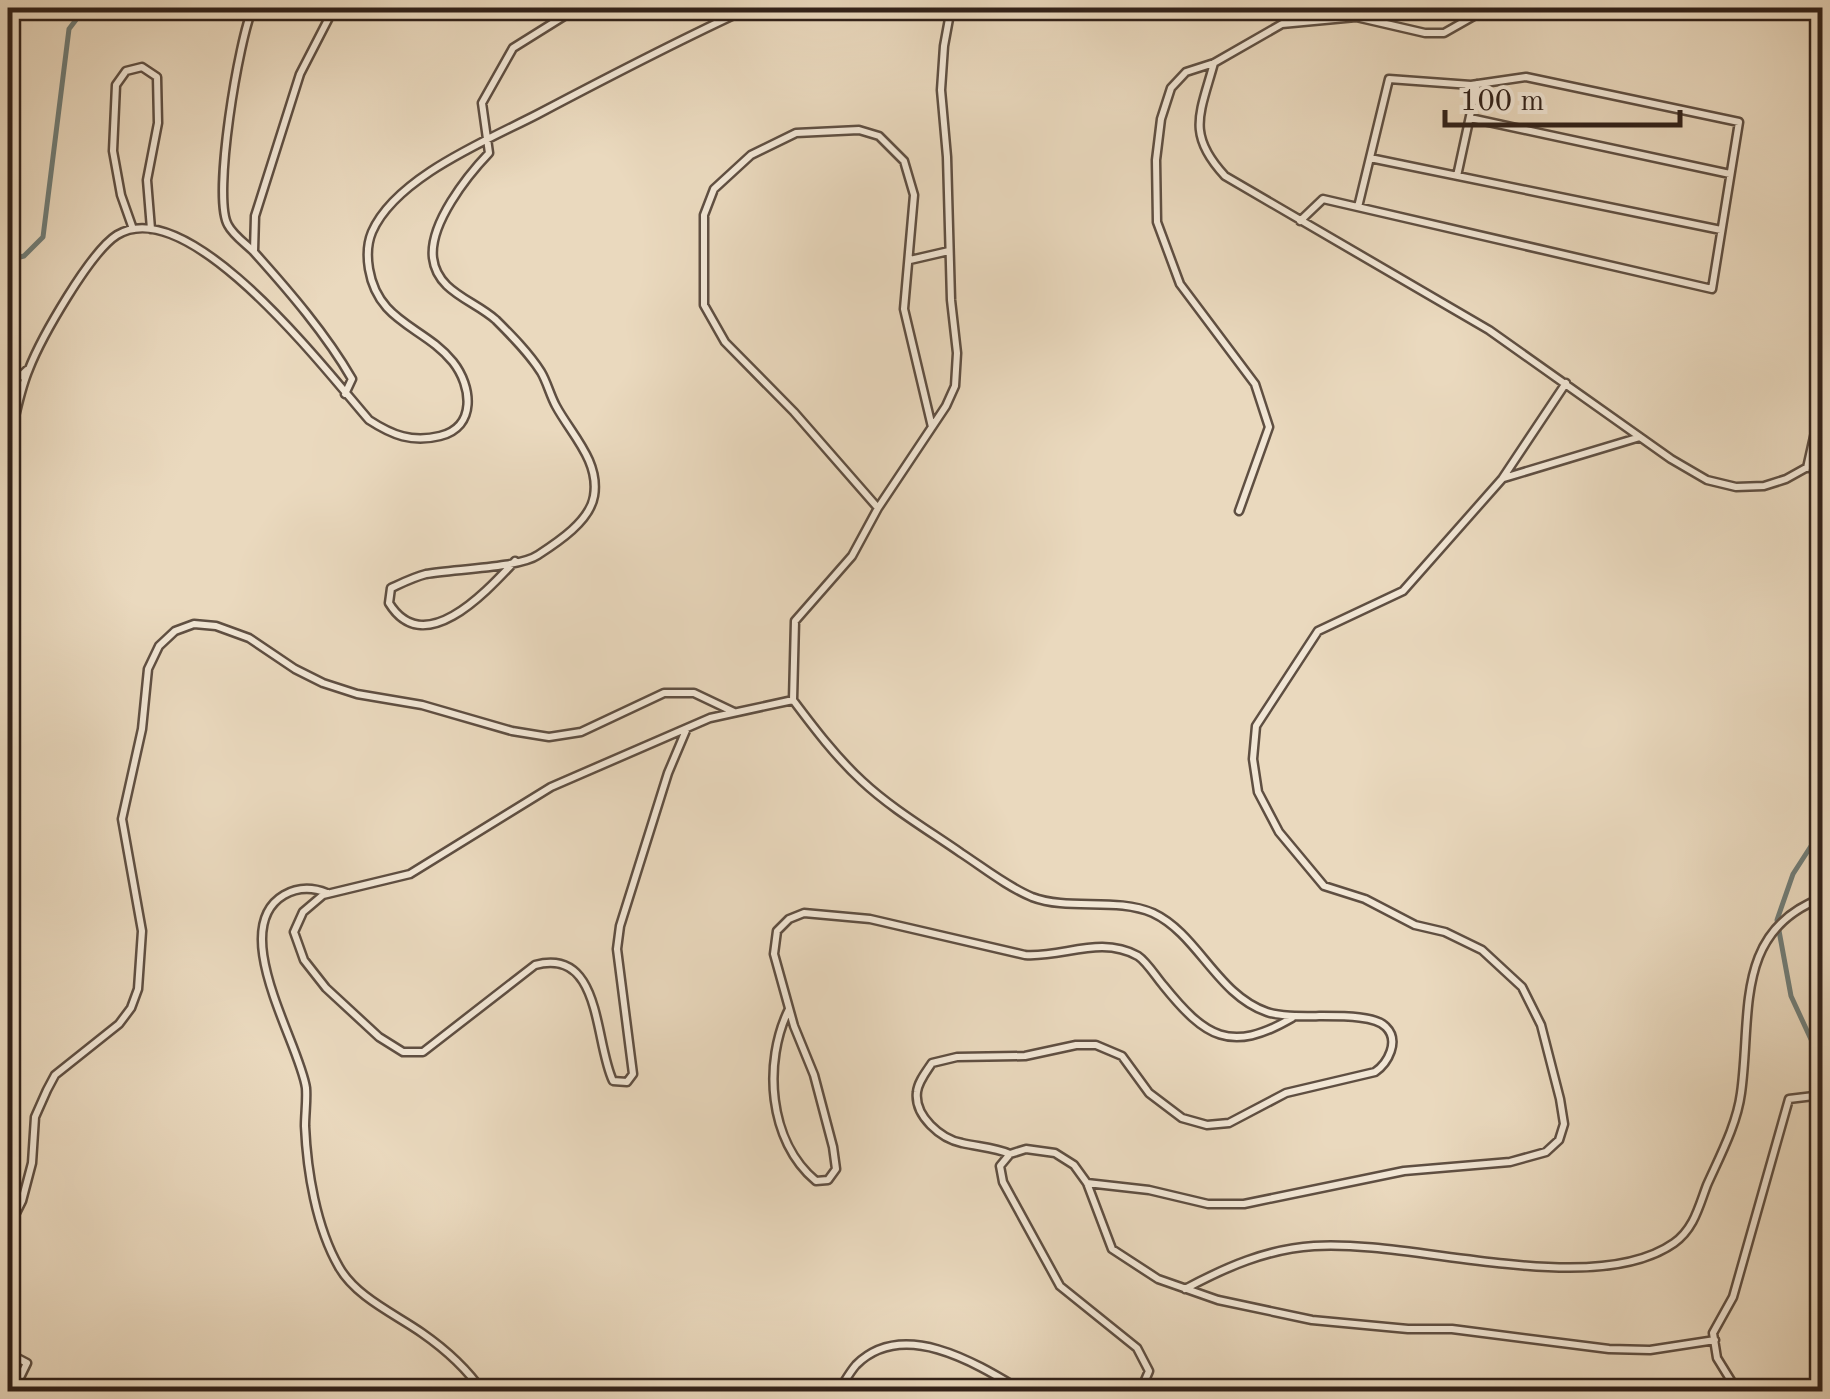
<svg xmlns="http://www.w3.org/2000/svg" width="1830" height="1399" font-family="'Old Standard TT',serif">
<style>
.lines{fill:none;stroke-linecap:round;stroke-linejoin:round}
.stream{stroke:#6f7c77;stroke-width:5}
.lane-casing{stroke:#5f4f42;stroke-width:11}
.lane{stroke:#f1e6d5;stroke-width:6}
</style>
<rect width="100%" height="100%" fill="#ead9be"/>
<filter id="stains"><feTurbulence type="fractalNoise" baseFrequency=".002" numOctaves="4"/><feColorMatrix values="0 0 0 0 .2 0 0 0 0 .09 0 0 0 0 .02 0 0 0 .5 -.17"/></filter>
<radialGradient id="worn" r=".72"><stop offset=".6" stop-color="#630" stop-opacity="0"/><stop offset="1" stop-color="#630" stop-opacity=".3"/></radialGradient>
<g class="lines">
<path class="stream" d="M8,260L24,256L43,237L69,29L85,8
M1822,829L1793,874L1777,920L1791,996L1815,1048L1822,1108
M1822,1231V1251"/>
<g class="lane-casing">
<path id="lane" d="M253,8C239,37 212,198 228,225C233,235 246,244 254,252C289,291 326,334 352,379L345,394
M951,8L944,46L941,90L947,157L951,300L957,353L955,386L946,406L878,508L852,556L795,621L793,700C814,728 836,757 862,781C892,809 928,830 961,853C984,868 1006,886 1032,897C1069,911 1116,897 1153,913C1198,934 1217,995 1267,1012C1295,1022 1369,1008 1386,1027C1400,1041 1388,1063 1375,1072L1286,1093L1229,1123L1207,1125L1182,1118L1149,1093L1122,1056L1096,1045H1076L1025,1056L957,1057L932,1063C926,1072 918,1082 917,1092C914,1116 941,1139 962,1143C979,1147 994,1147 1010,1154
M1214,63C1200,114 1186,134 1225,176L1489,330L1671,459L1707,480L1736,487L1764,486L1786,479L1822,459
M1470,118L1730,174
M1370,158L1721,230
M1457,176L1477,84
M1300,221L1323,199L1712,289L1739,122L1526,77L1471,85L1389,79L1358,207
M133,229L121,195L113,151L116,85L126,71L142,67L157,77L158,123L147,180L151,229
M254,251L255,216L300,74L334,8
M910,260L949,251
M8,388L27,370
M8,442C16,418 19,392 29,369C41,338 90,252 117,235C189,191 327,372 369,420C392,435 412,443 440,436C477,427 472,386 453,362C424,326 378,323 369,269C367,257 367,244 372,232C396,177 488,140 538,114C608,77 677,41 749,8
M1807,468L1822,401
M1504,478L1640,437
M878,508L794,412L725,342L704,305V215L714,189L751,155L796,133L859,130L879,136L904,161L914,195L904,309L932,427
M1239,511L1269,427L1255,384L1180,284L1157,222L1156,160L1161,119L1171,88L1186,72L1214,63L1282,24L1356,17L1425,33H1444L1488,8
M515,561C486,592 424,660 389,603L391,588C402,583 414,577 426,574C453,569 519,568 538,555C558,542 590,521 594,496C600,461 571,434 556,406C550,395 547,382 541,372C529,353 511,335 496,320C474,300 437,292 433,258C429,224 467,176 489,153L482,103L513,48L577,8
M687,728L668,773L620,926L617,949L633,1074L627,1082L613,1081C594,1041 602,947 535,965L423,1052H403L379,1037L326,988L304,960L294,932L303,912L323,895L410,874L551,787L710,718L793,700
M327,893C312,887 298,887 284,895C226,929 300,1044 306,1088C307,1100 305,1114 305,1126C307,1171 316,1227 339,1267C356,1297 395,1314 422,1333C445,1349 467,1369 483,1392
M789,1009C763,1062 768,1141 816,1181L828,1180L836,1169L833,1147L814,1075L794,1026L774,954L777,931L789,919L804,913L870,919L1025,955C1063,958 1100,935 1138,956C1147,962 1156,977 1163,985C1205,1037 1230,1054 1292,1018
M1087,1183L1149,1190L1208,1204H1244L1404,1171L1510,1162L1546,1152L1559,1140L1564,1124L1560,1099L1541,1025L1522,987L1482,950L1445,932L1415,925L1365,899L1324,886L1279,832L1258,792L1253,759L1256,726L1318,631L1403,591L1502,479L1566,383
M8,1229L22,1201L32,1163L35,1117L47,1090L55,1075L119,1024L131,1008L138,989L142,931L122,819L142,729L148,669L159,646L175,631L194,624L216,626L249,638L295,669L323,683L357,694L422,705L512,731L549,737L581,732L664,693H694L734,712
M1185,1289C1226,1267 1267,1249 1314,1246C1411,1239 1593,1300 1674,1243C1694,1229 1699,1206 1707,1185C1720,1156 1737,1124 1741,1093C1752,1015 1733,931 1822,898
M8,1353L27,1363L13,1392
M838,1392C844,1383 849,1373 856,1365C904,1317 979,1365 1024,1392
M1140,1392L1149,1371L1137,1348L1060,1286L1003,1182L1000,1166L1010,1154L1026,1149L1055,1153L1074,1165L1087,1183L1112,1249L1158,1279L1218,1300L1312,1320L1408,1329H1452L1609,1349L1650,1350L1715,1340
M1738,1392L1717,1358L1713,1333L1733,1297L1789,1099L1822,1095"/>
</g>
<use href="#lane" class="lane"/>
</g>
<rect width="1830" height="1399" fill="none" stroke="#ead9be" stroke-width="40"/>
<rect x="10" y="10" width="1810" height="1379" fill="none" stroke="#312119" stroke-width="5"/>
<rect x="20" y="20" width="1790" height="1359" fill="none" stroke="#312119" stroke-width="2.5"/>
<path d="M1445 110v15h235v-15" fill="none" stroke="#312119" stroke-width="5"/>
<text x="1460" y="110" font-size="30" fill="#312119" stroke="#f1e6d5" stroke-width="8" paint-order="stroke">100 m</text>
<rect width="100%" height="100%" filter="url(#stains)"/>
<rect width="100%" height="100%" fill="url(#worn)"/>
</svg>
